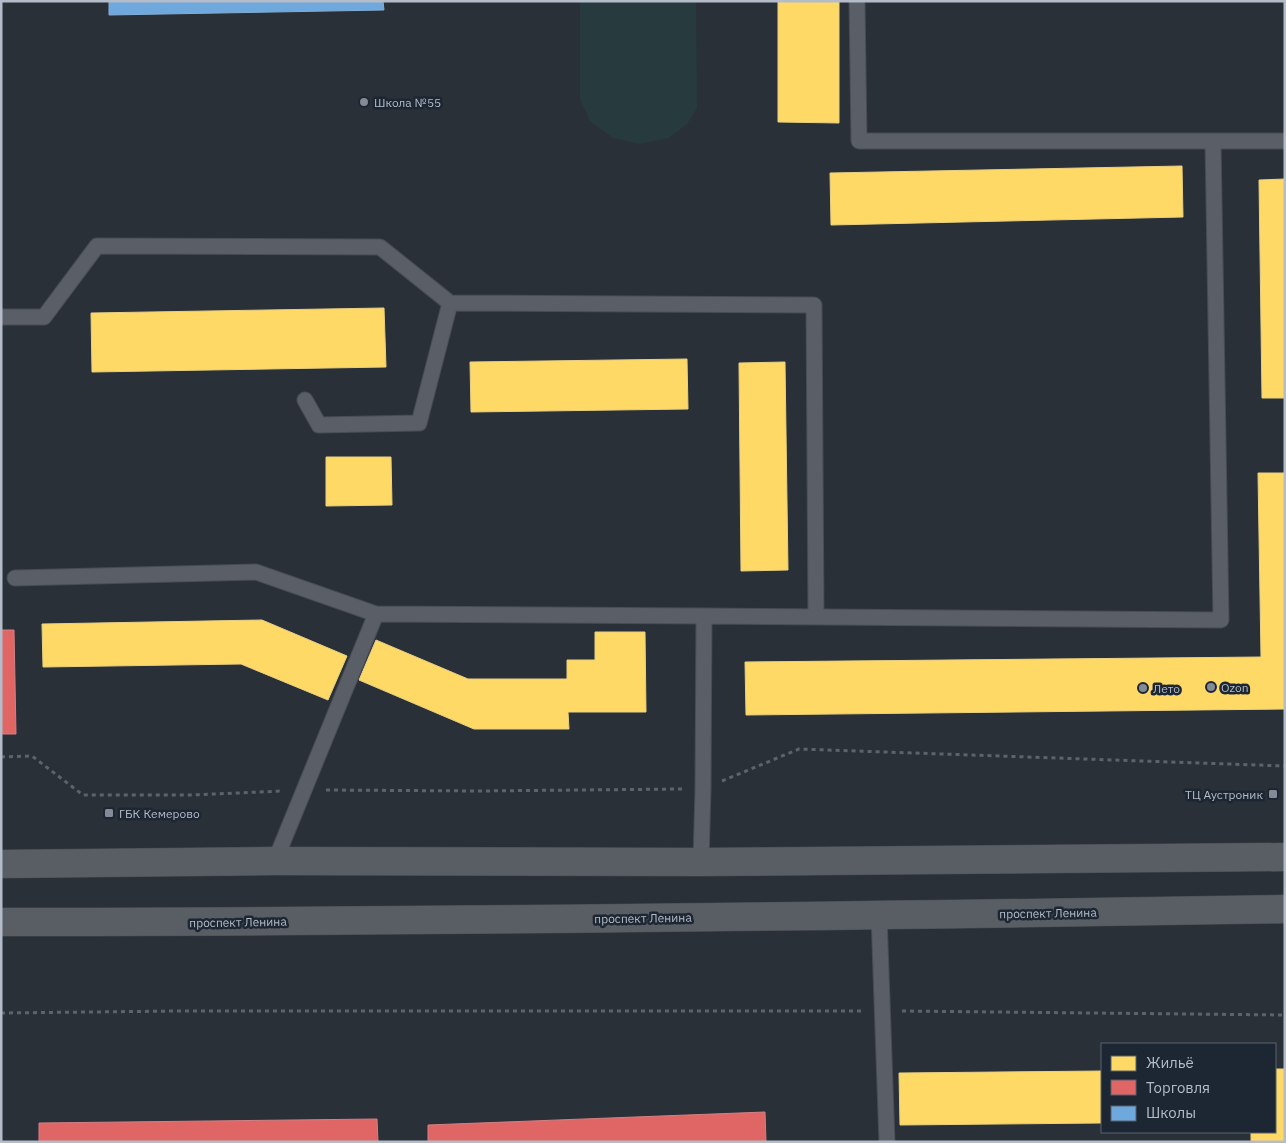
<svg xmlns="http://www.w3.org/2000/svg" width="1286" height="1143" font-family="'IBM Plex Sans',sans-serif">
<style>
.green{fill:#273a3e}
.homes{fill:#ffd966;stroke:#e8d084}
.shops{fill:#e06666;stroke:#d38084}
.schools{fill:#6fa8dc;stroke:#84aed6}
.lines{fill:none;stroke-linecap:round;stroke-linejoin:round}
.service-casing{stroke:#484c53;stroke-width:17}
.secondary-casing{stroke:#484c53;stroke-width:29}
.path{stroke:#5d636a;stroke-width:3;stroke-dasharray:4 4;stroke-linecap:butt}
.service{stroke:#5a5e66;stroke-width:15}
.secondary{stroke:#595d64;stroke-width:28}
.poi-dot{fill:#848b96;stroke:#1d2633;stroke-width:2}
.labels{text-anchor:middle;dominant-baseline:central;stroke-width:5;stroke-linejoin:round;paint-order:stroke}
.poi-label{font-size:12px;fill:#b4bcc9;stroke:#1d2633;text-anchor:start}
.street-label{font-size:12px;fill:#b4bcc9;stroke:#1d2633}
</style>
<rect width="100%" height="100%" fill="#2a3038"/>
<path class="green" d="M580,1H696L697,108L687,124L669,138L639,144L613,138L590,121L580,99Z"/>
<path class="homes" d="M778,1H839V123L778,122Z
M1182,166L1183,217L831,225L830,173Z
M1285,179V398H1262L1259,180Z
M384,308L386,367L92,372L91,313Z
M687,359L688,409L471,412L470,362Z
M785,362L788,570L741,571L739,363Z
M326,457H391L392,505L326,506Z
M1258,473H1285V709L746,715L745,662L1261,657Z
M262,620L347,656L328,700L241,664L43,667L42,624Z
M595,632H645L646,712H568L569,729H474L359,680L376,640L468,679H567V660H595Z
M1275,1069H1285V1142H1251V1132H1275Z
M1102,1071V1123L900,1125L899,1073Z"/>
<path class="shops" d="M1,630H14L16,734H1Z
M765,1112L766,1142H428V1125Z
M377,1119L378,1142H39V1123Z"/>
<path class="schools" d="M109,1H383L384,10L109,15Z"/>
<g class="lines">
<g class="service-casing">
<path id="service" d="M857,1L859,141H1213
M1,317H44L97,246L380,247L450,303L814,305L816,616
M305,400L319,425L419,423L450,303
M15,578L256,572L376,614L704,616
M275,861L376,614
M701,862L703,789L704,616L1221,620L1213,141H1285
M879,915L887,1142"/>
</g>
<g class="secondary-casing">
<path id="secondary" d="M1,864L275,861L701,862L1285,857
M1,922C429,922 857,916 1285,909"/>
</g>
<path class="path" d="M1,757L32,756L83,795H192L282,791
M722,781L799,749L1285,766
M326,790L478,791L682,789
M902,1011L1285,1015
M1,1013L179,1011H863"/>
<use href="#service" class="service"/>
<use href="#secondary" class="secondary"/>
</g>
<g class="poi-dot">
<circle cx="364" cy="102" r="5"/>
<circle cx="1211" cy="687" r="5"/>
<circle cx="1143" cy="688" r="5"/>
<rect x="1268" y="789" width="10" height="10" rx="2.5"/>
<rect x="104" y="808" width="10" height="10" rx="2.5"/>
</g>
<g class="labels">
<g class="poi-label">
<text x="374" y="102">Школа №55</text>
<text x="1221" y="687">Ozon</text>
<text x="1153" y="688">Лето</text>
<text x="1263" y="794" text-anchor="end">ТЦ Аустроник</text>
<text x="119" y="813">ГБК Кемерово</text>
</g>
<g class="street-label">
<text transform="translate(1048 913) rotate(-1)">проспект Ленина</text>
<text transform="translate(643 918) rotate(-1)">проспект Ленина</text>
<text transform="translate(238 922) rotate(-1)">проспект Ленина</text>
</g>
</g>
<rect width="1286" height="1143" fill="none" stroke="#b4bcc9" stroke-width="5"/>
<rect x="1101" y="1043" width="175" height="90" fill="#1d2633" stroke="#59626f"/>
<rect x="1111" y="1056" width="25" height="15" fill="#ffd966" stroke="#59626f"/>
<text x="1146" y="1068" font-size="15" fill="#b4bcc9">Жильё</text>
<rect x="1111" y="1080" width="25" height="15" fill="#e06666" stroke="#59626f"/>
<text x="1146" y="1093" font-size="15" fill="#b4bcc9">Торговля</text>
<rect x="1111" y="1106" width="25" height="15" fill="#6fa8dc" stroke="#59626f"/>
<text x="1146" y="1118" font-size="15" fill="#b4bcc9">Школы</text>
</svg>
